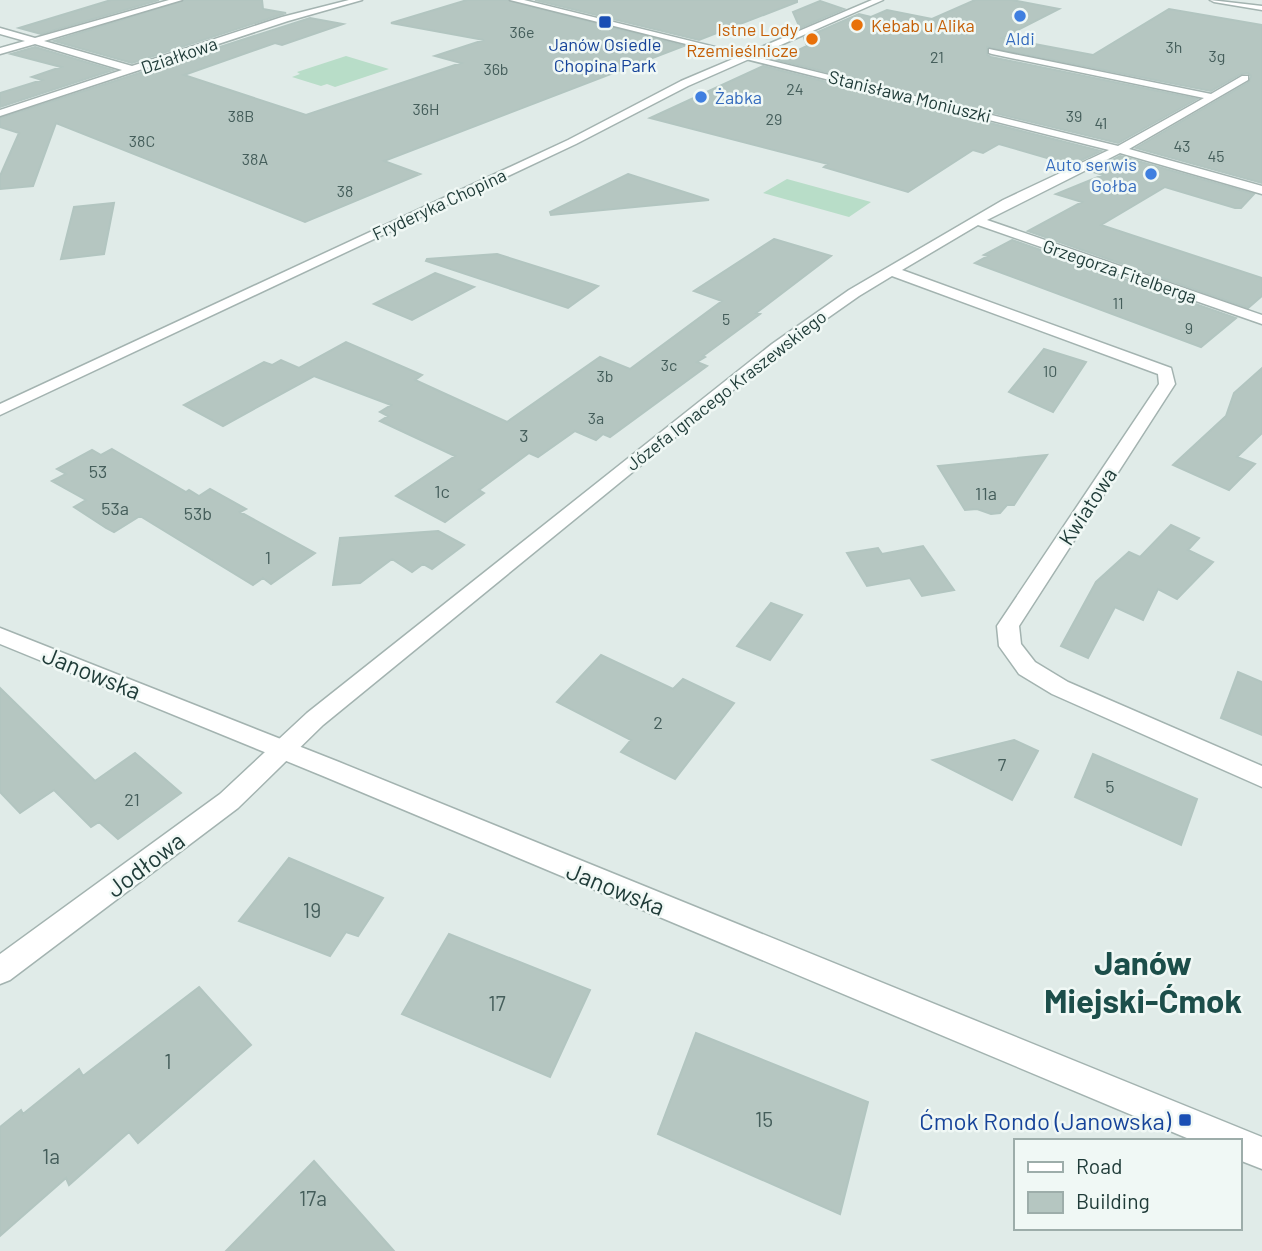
<svg xmlns="http://www.w3.org/2000/svg" width="1262" height="1251" font-family="Barlow,sans-serif">
<style>
.green{fill:#b8ddc8}
.building{fill:#b5c6c1;stroke:#b2c5c0;stroke-width:2}
.lines{fill:none;stroke-linecap:round;stroke-linejoin:round}
.minor-casing{stroke:#a3b3b0;stroke-width:3}
.tertiary-casing{stroke:#a3b3b0;stroke-width:3}
.minor{fill:#fff;fill-rule:evenodd}
.tertiary{fill:#fff;fill-rule:evenodd}
.shop-dot{fill:#3f7fe0;stroke:#f0f8f5;stroke-width:2.5}
.transit-dot{fill:#1a4fb4;stroke:#f0f8f5;stroke-width:2.5}
.food-dot{fill:#e8710a;stroke:#f0f8f5;stroke-width:2.5}
.labels{text-anchor:middle;dominant-baseline:central;stroke-width:5;stroke-linejoin:round;paint-order:stroke}
.far-number-label{font-size:16px;fill:#455e5b}
.far-food-label{font-size:18px;fill:#c56008;stroke:#f0f8f5;text-anchor:start}
.far-shop-label{font-size:18px;fill:#366cbe;stroke:#f0f8f5}
.far-transit-label{font-size:18px;fill:#164399;stroke:#f0f8f5}
.far-street-label{font-size:18px;fill:#203c39;stroke:#f0f8f5}
.number-label{font-size:18px;fill:#455e5b}
.street-label{font-size:21px;fill:#203c39;stroke:#f0f8f5}
.near-number-label{font-size:21px;fill:#455e5b}
.near-street-label{font-size:24px;fill:#203c39;stroke:#f0f8f5}
.near-transit-label{font-size:24px;fill:#164399;stroke:#f0f8f5;text-anchor:end}
.near-district-label{font-size:33px;font-weight:bold;fill:#1c4e4a;stroke:#f0f8f5}
</style>
<rect width="100%" height="100%" fill="#e0ebe8"/>
<path class="green" d="M346,56L389,69L335,87L327,84L321,86L292,77L300,74L297,72Z
M787,179L871,202L849,217L763,193Z"/>
<path class="building" d="M111,0H159L41,34L19,28Z
M185,0H262L263,9L286,13L132,63L54,41Z
M467,0H507L684,46L384,161L420,174L305,222L56,123L33,186L0,189V176L19,133L0,127V118L310,18L343,24L282,45L275,43L184,75L306,115L461,63L435,56L484,40L391,23Z
M535,0H797V2L699,40Z
M975,0H1012L1059,9L1002,38L1093,55L1169,9L1262,25V183L1136,148L1249,82L1251,76L1248,73L1241,74L1211,91L987,47V55L991,57L1197,99L1118,143L777,60L807,46L804,38L859,14L871,17L887,10L932,19Z
M820,1L844,9L800,28L793,12Z
M35,47L113,70L0,107V93L42,80L32,77L61,67L11,54Z
M763,66L1101,151L1071,165L999,144L983,153L973,150L908,192L824,167L828,164L650,118Z
M1120,156L1254,194L1241,208H1235L1165,187L1101,225L1262,278V296L1248,308L1028,231L1082,202L1056,194L1103,175L1090,171Z
M628,174L709,200L551,215L550,212Z
M114,203L104,254L61,259L74,207Z
M774,239L831,256L756,313L760,314L703,356L705,357L697,362L707,366L610,437L603,434L596,440L575,431L538,457L529,453L479,490L484,493L445,522L396,496L455,456L380,421L388,416L380,412L391,405L314,376L223,426L184,405L264,362L272,365L281,360L299,368L346,342L422,375L415,380L507,422L600,357L630,369L722,301L694,291Z
M1012,240L1236,318L1201,347L975,263L988,256L984,255Z
M497,254L557,273L598,286L568,308L426,261L427,259Z
M435,273L474,287L412,320L374,304Z
M1044,349L1086,362L1053,412L1009,392Z
M1262,368V433L1237,457L1255,464L1229,490L1173,465L1226,416L1234,393Z
M112,449L186,492L189,490L199,496L210,489L246,509L240,512L315,553L271,584L263,578L253,585L140,516L114,532L106,528L74,507L86,500L52,481L66,474L57,469L92,450L101,455Z
M1047,455L1014,505H1007L1000,513L991,514L977,509L965,510L938,466Z
M1171,525L1199,538L1188,550L1213,562L1177,599L1158,589L1143,620L1115,607L1088,658L1061,646L1096,582L1129,552L1140,557Z
M438,531L464,545L432,569L423,564L412,572L392,559L360,583L333,585L340,538Z
M923,546L954,590L922,596L910,578L867,586L847,553L878,548L882,554Z
M771,603L802,615L770,660L737,646Z
M601,655L673,689L683,679L734,703L675,779L621,752L631,740L557,702Z
M1238,672L1262,682V735L1221,718Z
M0,688L95,781L135,753L181,793L118,839L99,822L91,827L54,790L20,813L0,792Z
M1014,740L1038,751L1012,800L933,760Z
M1093,754L1197,799L1181,845L1075,797Z
M289,858L383,898L358,936L346,932L330,956L239,921Z
M449,934L590,990L550,1077L402,1014Z
M199,987L251,1045L138,1143L129,1132L69,1185L66,1178L0,1236V1127L21,1110L23,1114L79,1069L83,1076Z
M696,1033L868,1102L840,1214L658,1134Z
M314,1161L394,1251H226Z"/>
<g class="lines">
<g class="minor-casing">
<path id="minor" d="M169,0H182L44,41L132,66L282,17L349,0H362L288,21L0,116V110L122,70L35,44L0,54V48L25,41L0,34V28L35,38Z
M510,0H524L1118,146L1204,98L992,54L989,53V49L1211,94L1242,76H1248V80L1129,149L1262,186V194L1120,153L987,220L1262,315V324L978,225L902,270L1171,368L1175,384L1019,626L1021,644L1035,662L1068,682L1262,766V787L1052,694L1019,674L999,646L997,626L1159,384L1158,374L892,276L859,296L782,350L323,725L238,808L10,980L0,984V954L220,794L307,713L772,344L849,290L1003,200L1109,150Z
M1210,0L1262,6V10L1214,2Z"/>
</g>
<g class="tertiary-casing">
<path id="tertiary" d="M872,0H883L688,86L576,144L0,415V404L568,140L681,81Z
M0,628L339,762L1262,1137V1169L1239,1160V1141H1194L323,776L0,644Z"/>
</g>
<use href="#minor" class="minor"/>
<use href="#tertiary" class="tertiary"/>
</g>
<g class="shop-dot">
<circle cx="1020" cy="16" r="7"/>
<circle cx="701" cy="97" r="7"/>
<circle cx="1151" cy="174" r="7"/>
</g>
<g class="transit-dot">
<rect x="598" y="15" width="14" height="14" rx="3.5"/>
<rect x="1178" y="1113" width="14" height="14" rx="3.5"/>
</g>
<g class="food-dot">
<circle cx="857" cy="25" r="7"/>
<circle cx="812" cy="39" r="7"/>
</g>
<g class="labels">
<g class="far-number-label">
<text x="522" y="31">36e</text>
<text x="1174" y="46">3h</text>
<text x="1217" y="55">3g</text>
<text x="937" y="56">21</text>
<text x="496" y="68">36b</text>
<text x="795" y="88">24</text>
<text x="426" y="108">36H</text>
<text x="241" y="115">38B</text>
<text x="1074" y="115">39</text>
<text x="774" y="118">29</text>
<text x="1101" y="122">41</text>
<text x="142" y="140">38C</text>
<text x="1182" y="145">43</text>
<text x="1216" y="155">45</text>
<text x="255" y="158">38A</text>
<text x="345" y="190">38</text>
<text x="1118" y="302">11</text>
<text x="726" y="318">5</text>
<text x="1189" y="327">9</text>
<text x="669" y="364">3c</text>
<text x="1050" y="370">10</text>
<text x="605" y="375">3b</text>
<text x="596" y="417">3a</text>
</g>
<g class="far-food-label">
<text x="871" y="25">Kebab u Alika</text>
<text x="798" y="29" text-anchor="end">Istne Lody<tspan x="798" dy="21">Rzemieślnicze</tspan></text>
</g>
<g class="far-shop-label">
<text x="1020" y="38">Aldi</text>
<text x="715" y="97" text-anchor="start">Żabka</text>
<text x="1137" y="164" text-anchor="end">Auto serwis<tspan x="1137" dy="21">Gołba</tspan></text>
</g>
<g class="far-transit-label">
<text x="605" y="44">Janów Osiedle<tspan x="605" dy="21">Chopina Park</tspan></text>
</g>
<g class="far-street-label">
<text transform="translate(179 55) rotate(-19)">Działkowa</text>
<text transform="translate(910 96) rotate(14)">Stanisława Moniuszki</text>
<text transform="translate(439 204) rotate(-25)">Fryderyka Chopina</text>
<text transform="translate(1120 271) rotate(19)">Grzegorza Fitelberga</text>
<text transform="translate(726 390) rotate(-38)">Józefa Ignacego Kraszewskiego</text>
</g>
<g class="number-label">
<text x="524" y="435">3</text>
<text x="98" y="471">53</text>
<text x="442" y="491">1c</text>
<text x="986" y="493">11a</text>
<text x="115" y="508">53a</text>
<text x="198" y="513">53b</text>
<text x="268" y="557">1</text>
<text x="658" y="722">2</text>
<text x="1002" y="764">7</text>
<text x="1110" y="786">5</text>
<text x="132" y="799">21</text>
</g>
<g class="street-label">
<text transform="translate(1087 506) rotate(-57)">Kwiatowa</text>
</g>
<g class="near-number-label">
<text x="312" y="909">19</text>
<text x="497" y="1002">17</text>
<text x="168" y="1060">1</text>
<text x="764" y="1118">15</text>
<text x="51" y="1155">1a</text>
<text x="313" y="1197">17a</text>
</g>
<g class="near-street-label">
<text transform="translate(92 672) rotate(22)">Janowska</text>
<text transform="translate(145 864) rotate(-37)">Jodłowa</text>
<text transform="translate(616 888) rotate(22)">Janowska</text>
</g>
<g class="near-transit-label">
<text x="1171" y="1120">Ćmok Rondo (Janowska)</text>
</g>
<g class="near-district-label">
<text x="1143" y="962">Janów<tspan x="1143" dy="38">Miejski-Ćmok</tspan></text>
</g>
</g>
<rect x="1014" y="1139" width="228" height="91" fill="#f0f8f5" stroke="#9dadaa" stroke-width="2"/>
<rect x="1028" y="1162" width="35" height="10" fill="#ffffff" stroke="#9dadaa" stroke-width="2"/>
<text x="1076" y="1174" font-size="21" fill="#203c39">Road</text>
<rect x="1028" y="1192" width="35" height="21" fill="#b5c6c1" stroke="#9dadaa" stroke-width="2"/>
<text x="1076" y="1209" font-size="21" fill="#203c39">Building</text>
</svg>
